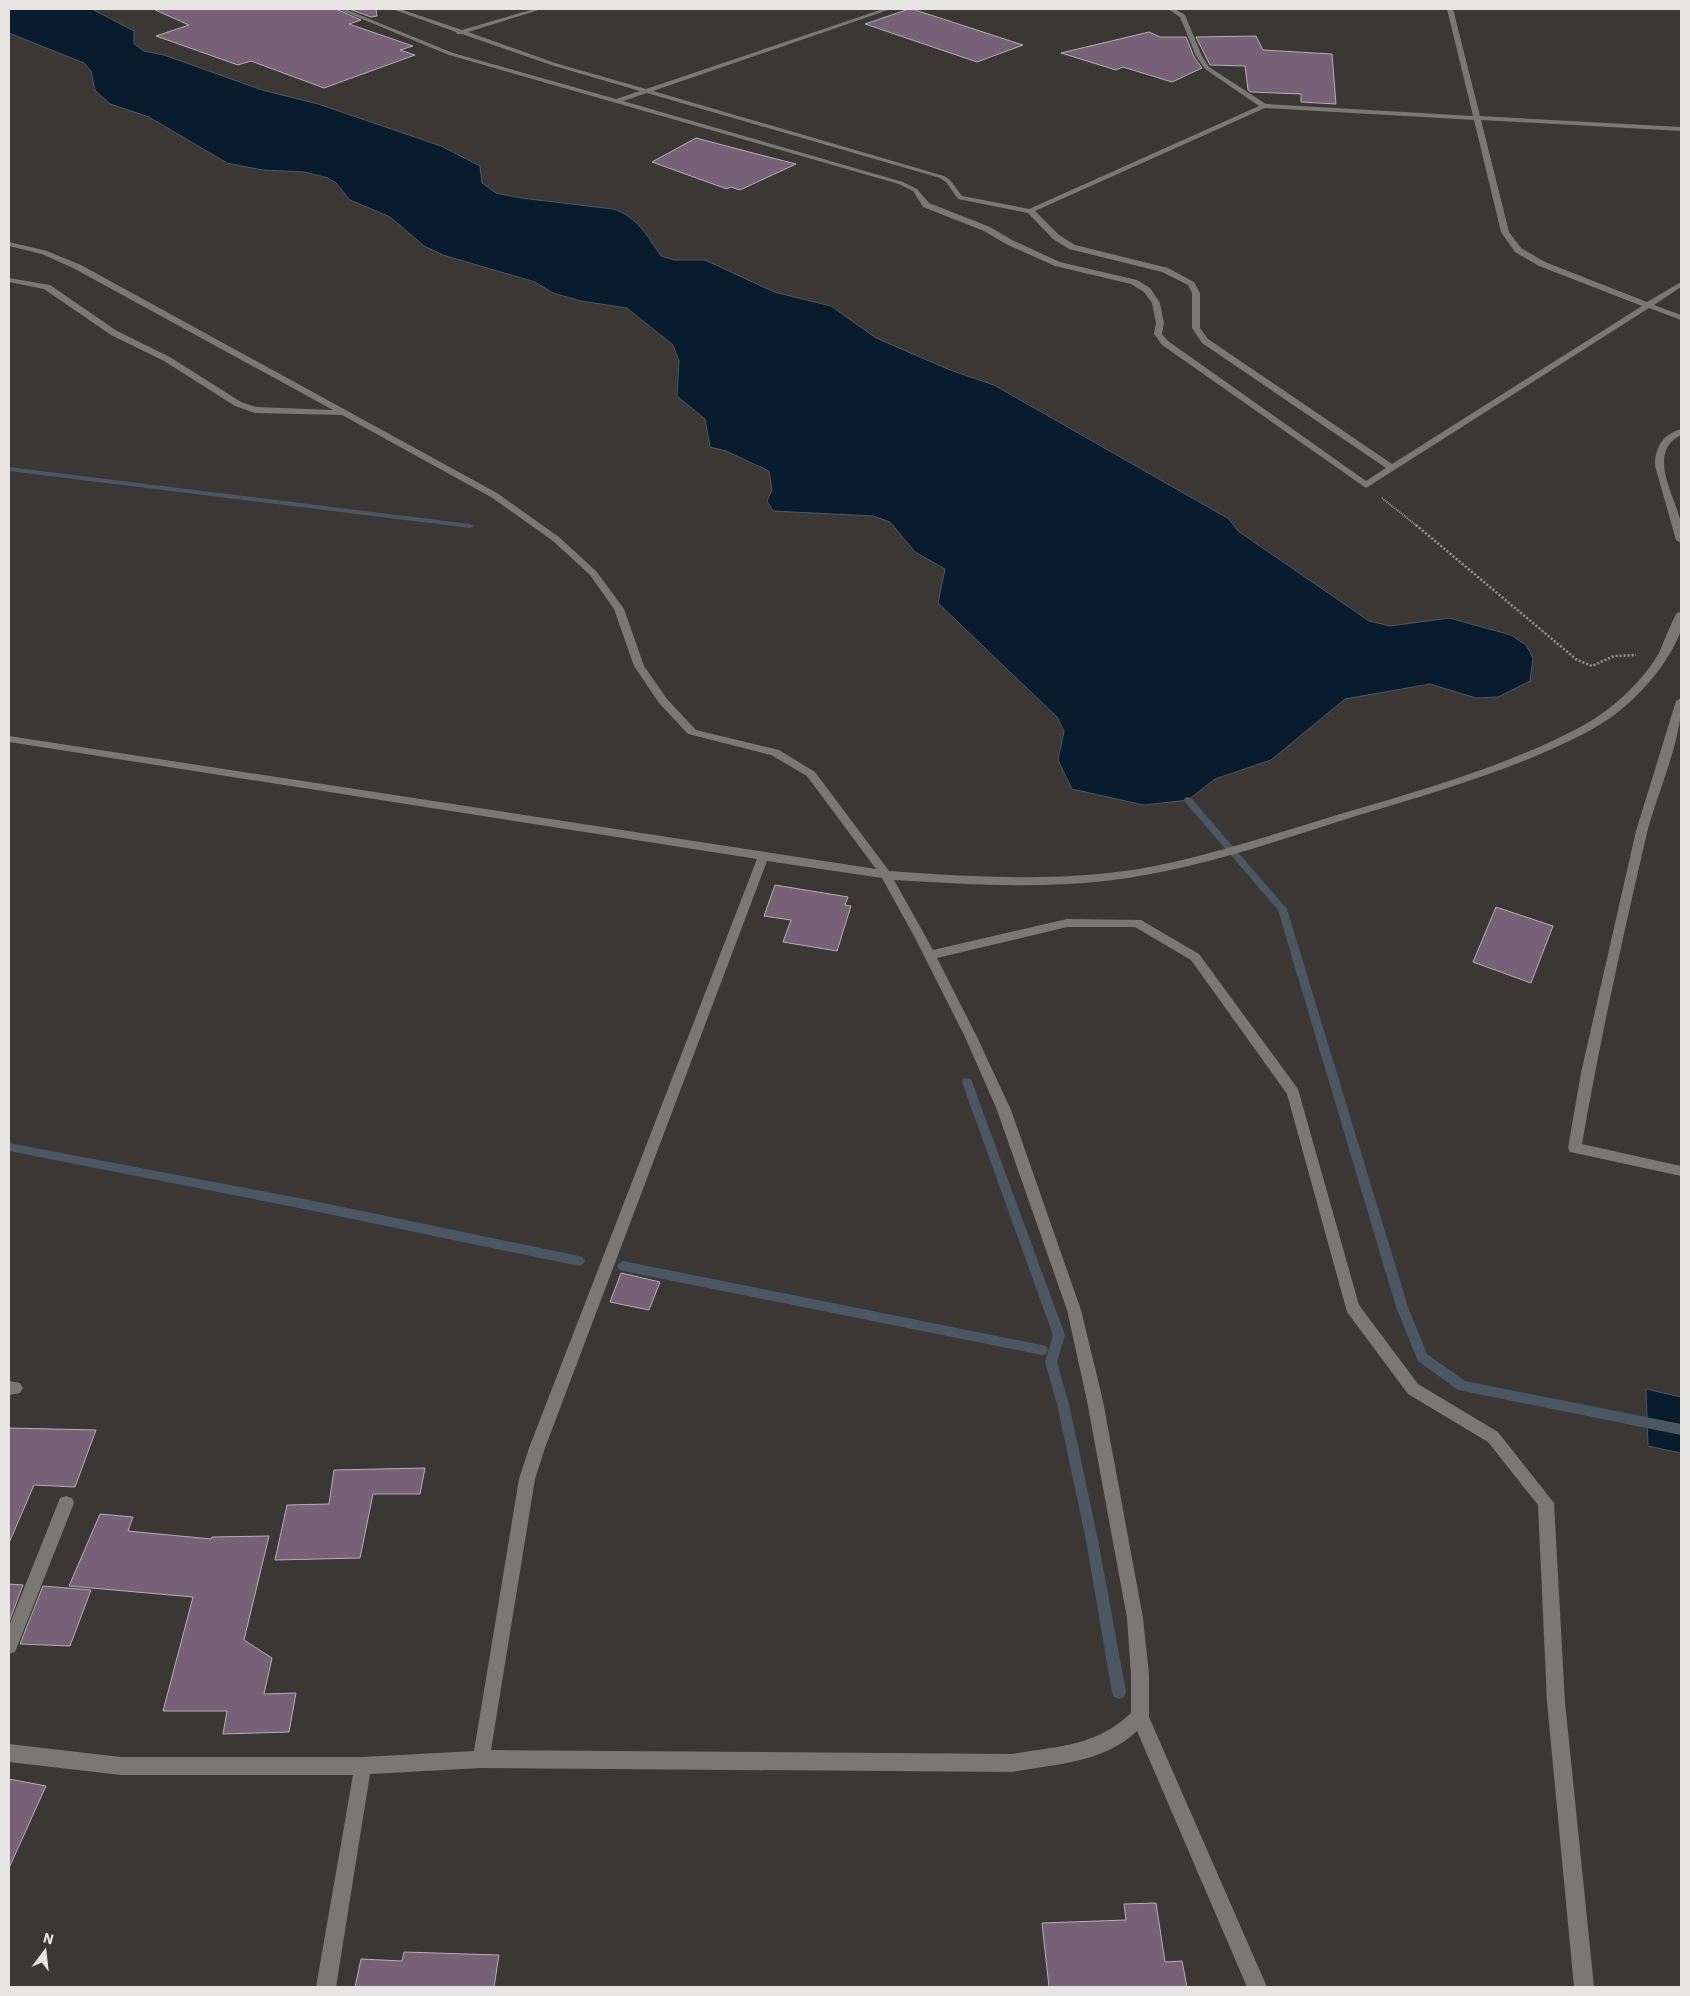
<svg xmlns="http://www.w3.org/2000/svg" width="1690" height="1996" font-family="'IBM Plex Sans',sans-serif">
<style>
.water{fill:#081c2d;stroke:#4b5864}
.lines{fill:none;stroke-linecap:round;stroke-linejoin:round}
.stream{fill:#4b5864;fill-rule:evenodd}
.building{fill:#766177;stroke:#b5b1b5}
.path-far1{stroke:#999694;stroke-width:2;stroke-dasharray:1 1;stroke-linecap:butt}
.path{stroke:#999694;stroke-width:2.5;stroke-dasharray:2 2;stroke-linecap:butt}
.minor{fill:#7b7774;fill-rule:evenodd}
</style>
<rect width="100%" height="100%" fill="#3b3735"/>
<path class="water" d="M9,9H92L134,31V44L144,51L164,55L262,90L318,104L441,146L480,166L482,183L496,193L521,198L613,209C637,216 648,237 661,256L674,260H705L774,292L831,306L876,338L950,370L994,385L1229,519L1238,531L1369,621L1390,626L1449,618L1511,635L1526,645L1533,658L1530,681L1498,697L1476,698L1430,684L1345,699L1271,760L1215,779L1188,800L1144,805L1072,789L1058,760L1064,731L1057,717L938,603L945,569L915,552L890,522L873,516L773,511L767,501L772,490L769,471L726,451L710,447L705,419L677,396L679,361L673,345L627,308L581,301L553,293L535,282L443,255L424,246L390,217L350,200L336,183L328,178L305,172L262,170L227,163L149,117L110,104L95,90L91,71L84,63L9,33Z
M1646,1389L1681,1397V1453L1648,1446Z"/>
<g class="lines">
<path class="stream" d="M9,467L470,524L474,526L470,528L9,471Z
M1188,797L1191,798L1287,909L1408,1307L1427,1354L1465,1381L1681,1424V1435L1458,1390L1418,1361L1396,1307L1278,910L1185,802L1184,800L1185,798Z
M967,1078L971,1079L972,1082L1065,1335L1057,1362L1069,1404L1098,1540L1126,1692L1124,1697L1119,1699L1114,1697L1112,1692L1086,1540L1057,1404L1045,1362L1053,1335L962,1082L963,1079Z
M9,1143L309,1200L579,1256L583,1258L585,1261L583,1264L579,1266L309,1210L9,1151Z
M623,1261L1042,1345L1046,1346L1048,1350L1046,1354L1042,1355L623,1271L619,1269L617,1266L619,1263Z"/>
</g>
<path class="building" d="M153,9H336L361,20L349,24L413,46L400,50L415,55L324,88L251,61L238,65L156,36L189,25Z
M349,9H376L377,16L371,17Z
M909,9H912L1023,45L977,62L865,24Z
M1149,32L1160,37H1186L1194,57L1202,68L1172,82L1123,67L1116,70L1061,53Z
M1256,36L1263,50L1332,54L1336,104L1301,102V94L1251,92L1248,90L1245,66L1210,65L1196,37Z
M696,138L753,153L796,164L740,190L731,187L727,189L652,162Z
M775,885L848,897L845,905L851,906L837,951L783,942L791,920L764,916Z
M1496,907L1553,926L1531,983L1473,962Z
M621,1273L660,1282L649,1310L610,1302Z
M9,1428L96,1430L75,1487L34,1485L9,1543Z
M425,1468L420,1494H373L360,1558L275,1560L287,1505L329,1504L334,1470Z
M100,1514L133,1517L128,1531L211,1539L212,1537L269,1536L244,1640L272,1658L264,1694L296,1693L289,1732L223,1734L227,1711H163L193,1597L69,1586Z
M9,1584L23,1585L9,1622Z
M43,1586L91,1590L70,1646L20,1644Z
M9,1779L46,1786L9,1868Z
M1156,1903L1165,1962L1182,1961L1187,1987H1049L1042,1923L1126,1920L1124,1904Z
M404,1952L499,1955L494,1987H355L361,1959L402,1961Z"/>
<g class="lines">
<path class="path-far1" d="M1382,498L1417,526"/>
<path class="path" d="M1416,525L1577,660L1592,666L1614,656L1636,655"/>
<path class="minor" d="M338,9H345L453,53L616,99L640,91L551,65L462,34H457L456,32L392,9H400L462,30L534,9H542L468,32L555,63L646,89L883,9H891L653,91L944,176L950,180L962,196L1029,209L1259,106L1205,69L1196,56L1180,17L1168,9H1175L1185,15L1202,56L1209,67L1266,104L1473,116L1447,9H1453L1480,116L1681,127V131L1481,120L1509,232L1521,248L1545,262L1647,302L1681,282V287L1654,305L1681,315V320L1649,308L1366,488L1162,345L1154,334L1156,323L1152,303L1144,292L1131,284L1055,266L1006,244L984,231L923,207L913,191L899,184L449,55ZM647,93L940,178L946,182L958,199L1028,213L1053,239L1069,249L1162,272L1188,285L1192,293V328L1202,343L1386,468L1366,481L1168,341L1162,334L1164,323L1160,303L1150,288L1137,280L1060,262L1012,240L990,227L929,203L917,189L903,182L623,101ZM1265,108L1474,120L1501,232L1515,252L1539,266L1642,306L1392,464L1208,339L1200,328V293L1194,282L1168,268L1075,245L1059,235L1035,211Z
M9,242L47,251L81,265L497,493L559,537L596,571L624,609L644,666L667,699L696,730L779,750L815,772L889,871C973,877 1056,882 1139,869C1212,856 1282,831 1354,810C1432,787 1512,764 1584,725C1614,708 1641,683 1659,653C1662,646 1674,616 1677,613C1678,612 1680,613 1681,612C1681,618 1682,624 1681,630C1670,662 1638,699 1610,718C1587,734 1561,745 1536,756C1477,780 1417,798 1356,816C1274,842 1192,871 1105,881C1035,889 965,884 894,880L933,950L1067,919L1141,920L1199,954L1298,1089L1359,1305L1418,1384L1498,1432L1554,1503L1565,1702L1594,1987H1574L1547,1702L1538,1505L1488,1442L1408,1394L1347,1312L1287,1094L1191,960L1135,927H1067L937,958L977,1037L1011,1110L1081,1310L1103,1401L1143,1618L1149,1674V1717L1267,1987H1247L1137,1731C1104,1763 1055,1764 1012,1772L481,1768L370,1774L336,1987H316L353,1775H121L9,1762V1744L121,1757H363L474,1751L519,1479L529,1448L757,859L9,742V736L876,869L807,776L771,755L688,734L659,703L634,666L614,609L590,575L553,541L491,497L342,415L255,413L235,406L164,361L111,335L44,289L9,282V278L50,285L117,331L170,357L241,402L256,407L333,410L75,269L42,254L9,246ZM767,861L882,878L914,936L965,1037L997,1110L1067,1310L1087,1401L1127,1618L1131,1674V1713C1095,1747 1058,1746 1012,1754L491,1750L535,1479L545,1448Z
M1681,429V435C1646,452 1675,496 1681,523C1682,529 1681,537 1681,543L1676,540L1655,466C1655,447 1662,435 1681,429Z
M1681,698C1684,736 1657,793 1647,833C1623,936 1600,1040 1582,1144L1681,1166V1176L1575,1153L1570,1152L1568,1148L1581,1073L1636,831L1676,701Z
M9,1381L20,1383L23,1388L20,1393L9,1395Z
M66,1496L72,1498L74,1503L15,1652L9,1654V1626L58,1503L60,1498Z"/>
</g>
<rect width="1690" height="1996" fill="none" stroke="#e7e5e3" stroke-width="20"/>
<g transform="translate(45 1951) rotate(15)" stroke="#3b3735" stroke-width="4" paint-order="stroke">
<path d="M0-4L9 19L0 12L-9 19Z" fill="#e7e5e3"/>
<text y="-8" font-size="14" font-weight="bold" text-anchor="middle" fill="#e7e5e3">N</text>
</g>
</svg>
